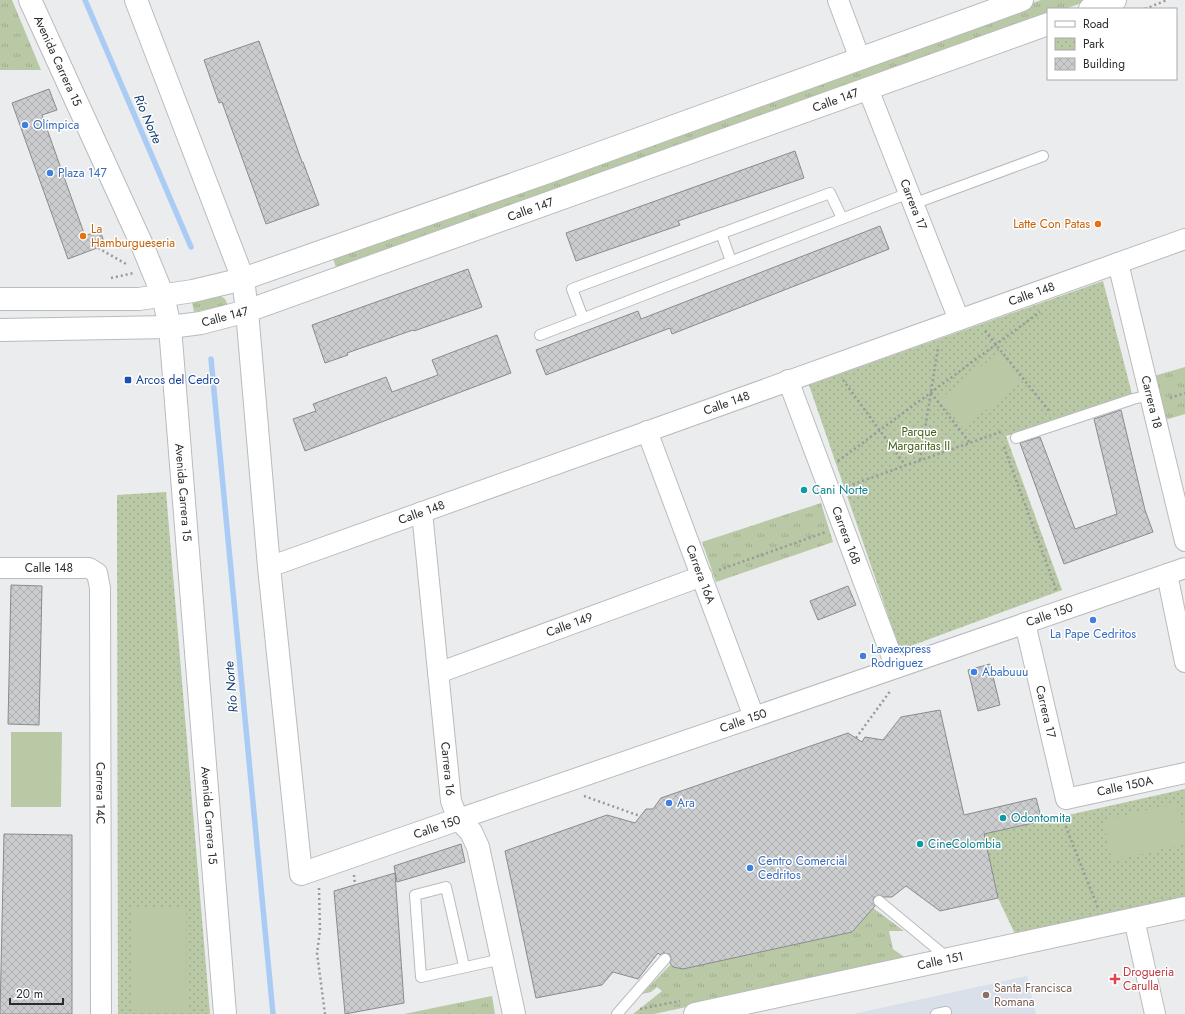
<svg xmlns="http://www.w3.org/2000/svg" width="1185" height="1014" font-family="Jost,sans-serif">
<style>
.built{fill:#d9e0e9}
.grass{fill:url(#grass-tufts)}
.park{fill:url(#park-dots)}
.pitch{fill:#b9c8a5}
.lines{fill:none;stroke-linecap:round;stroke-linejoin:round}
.stream{stroke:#aacbf4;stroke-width:5.5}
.building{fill:url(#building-cross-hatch);stroke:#8a8b8d}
.service-casing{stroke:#b9bbbd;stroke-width:12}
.minor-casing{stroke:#b9bbbd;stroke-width:22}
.tertiary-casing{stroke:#b9bbbd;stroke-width:24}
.secondary-casing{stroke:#b9bbbd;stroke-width:24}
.path{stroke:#97999b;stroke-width:2.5;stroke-dasharray:2 3;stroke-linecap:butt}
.service{stroke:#fff;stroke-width:10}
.minor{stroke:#fff;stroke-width:20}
.tertiary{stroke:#fff;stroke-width:22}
.secondary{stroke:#fff;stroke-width:22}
.shop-dot{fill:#3f7fe0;stroke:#fff;stroke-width:1.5}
.food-dot{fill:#e8710a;stroke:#fff;stroke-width:1.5}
.transit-dot{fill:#1a4fb4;stroke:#fff;stroke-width:1.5}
.culture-dot{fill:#0f9aa8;stroke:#fff;stroke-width:1.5}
.health-dot{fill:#e0444e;stroke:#fff;stroke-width:1.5}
.education-dot{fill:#8d6e63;stroke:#fff;stroke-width:1.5}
.labels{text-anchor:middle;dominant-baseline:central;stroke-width:3;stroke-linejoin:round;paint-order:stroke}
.street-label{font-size:12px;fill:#2a2b2c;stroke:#fff}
.shop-label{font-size:12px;fill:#366cbe;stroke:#fff;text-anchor:start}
.food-label{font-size:12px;fill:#c56008;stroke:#fff;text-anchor:end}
.transit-label{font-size:12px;fill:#164399;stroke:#fff;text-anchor:start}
.park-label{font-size:12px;fill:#475e19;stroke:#fff}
.culture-label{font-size:12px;fill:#0d838f;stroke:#fff;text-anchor:start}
.health-label{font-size:12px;fill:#be3a42;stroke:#fff;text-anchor:start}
.education-label{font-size:12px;fill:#785e54;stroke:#fff;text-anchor:start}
.water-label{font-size:13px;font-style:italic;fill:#123d70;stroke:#fff}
</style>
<defs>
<pattern id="grass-tufts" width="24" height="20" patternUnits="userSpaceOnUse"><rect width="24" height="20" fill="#b9c8a5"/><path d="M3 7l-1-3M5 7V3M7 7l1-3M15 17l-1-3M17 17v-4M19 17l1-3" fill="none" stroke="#9fac8e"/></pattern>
<pattern id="park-dots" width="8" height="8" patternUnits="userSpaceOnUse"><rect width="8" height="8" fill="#b9c8a5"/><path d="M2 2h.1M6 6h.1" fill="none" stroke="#9fac8e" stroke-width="1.8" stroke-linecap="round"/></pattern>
<pattern id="building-cross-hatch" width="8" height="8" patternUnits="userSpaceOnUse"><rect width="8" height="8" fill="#caccce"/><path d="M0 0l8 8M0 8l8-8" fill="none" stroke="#aeafb1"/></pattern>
</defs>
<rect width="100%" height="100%" fill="#eaecee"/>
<path class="built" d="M1027,976L1036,1014H853Z"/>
<path class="grass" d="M0,0H12L41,70H0Z
M1041,0H1090L1065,9H1048V15L337,270L332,256Z
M219,295L225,299L228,305L194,312L191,297Z
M1185,367V414L1165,420L1154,376Z
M821,503L833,542L716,582L702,542Z
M873,908L904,931H889L893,949L907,959L654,1014H633L662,991L657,987L651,992L642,994L671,964L673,967L683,969L852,932Z
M492,996L495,1014H404Z"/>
<path class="park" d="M1103,281L1132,394L1006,436L1062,590L900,650L809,385Z
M166,492L210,1014H118L117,495Z
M1185,789V897L1015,934L998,898L984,834Z"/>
<path class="pitch" d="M999,352L1022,382L963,428L940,399Z
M11,732H62L61,807H11Z
M1177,803L1185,836V844L1112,861L1103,820Z
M186,908L187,1011H132L131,909Z"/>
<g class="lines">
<path class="stream" d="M85,0L191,247
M211,359L273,1014"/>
</g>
<path class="building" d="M259,41L302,162H303L319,205L266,224L222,102L219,103L204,60Z
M49,89L57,110L42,115L85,236L100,230L105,245L68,259L12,103Z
M795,151L804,178L678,221L680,225L576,261L566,233Z
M880,226L889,249L672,334L670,328L546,375L536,350L638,311L641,319Z
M468,269L482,307L414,331L413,330L347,353L348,355L325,363L312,325Z
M497,335L511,373L305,451L293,419L316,411L313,404L386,377L392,392L438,375L432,360Z
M1121,410L1145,510L1153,532L1064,564L1020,443L1040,437L1075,529L1117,514L1094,419Z
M11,585L42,586L39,725L8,724Z
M848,586L856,605L818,620L810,601Z
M990,664L1000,705L978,711L968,670Z
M940,710L964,815L1036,798L1042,821L984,834L998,898L940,911L906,886L892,897H884L880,895L874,897L873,900L875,906L852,932L683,969L673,967L670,963L671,957L669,954L663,953L660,955L658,953L638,979L613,972L602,985L536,998L505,851L607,815L635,823L646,809H653L661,798L848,733L862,742L865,737L883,740L901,717Z
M4,834L72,835V1014H0Z
M461,844L465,862L397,882L394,866Z
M395,873L404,1003L345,1014L334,891Z"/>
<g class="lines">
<g class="service-casing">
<path id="service" d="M913,204L1043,156
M721,233L731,261
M583,318L572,289L830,193L842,218
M540,335L909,193
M1016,438L1133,399L1150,395
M879,901L949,959
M464,966L446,887L415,895L421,977L502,959
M617,1014L665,959
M936,1014L946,1012"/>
</g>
<g class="minor-casing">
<g id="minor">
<path d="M838,0L860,59"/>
<path id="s1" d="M868,89L959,320"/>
<path id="s2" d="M1118,263L1185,541"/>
<path id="s3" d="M788,380L896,668"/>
<path id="s4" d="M647,431L754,717"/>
<path id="s5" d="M422,512L451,801L454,809L459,819L1185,568"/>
<path id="s6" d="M269,567L1185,239"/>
<path id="s7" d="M0,568H89L97,573L100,588L101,1014"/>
<path d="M1167,574L1185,662"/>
<path id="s8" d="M1025,623L1066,799L1185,773"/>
<path id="s9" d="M438,673L702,576"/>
<path d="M1134,919L1155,1014"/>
</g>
</g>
<g class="tertiary-casing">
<g id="tertiary">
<path d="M247,311L269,567L301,874L459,819L471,832L478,847L514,1014"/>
<path id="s10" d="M170,327L225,1014"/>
<path id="s11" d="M695,1014L1185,908"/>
</g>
</g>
<g class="secondary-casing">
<g id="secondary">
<path id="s12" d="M30,0L143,247L163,296L170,327"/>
<path d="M136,0L243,279L247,311"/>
<path d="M1090,9L1115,0"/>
<path d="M0,299H139L193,291L243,279L545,173L1022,0"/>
<path id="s13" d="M0,330L170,327L201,323L247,311L1048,24"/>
</g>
</g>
<path class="path" d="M1145,9L1167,0
M98,248L128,265
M111,278L134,273
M985,331L1050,412
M843,380L905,465
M931,393L970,443
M1170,398L1185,393
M1004,447L1057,592
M920,460L938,348
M838,461L1040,312
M848,486L1003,431
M719,570L826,532
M856,738L891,690
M584,796L640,816
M1062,817L1098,908
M354,875L355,885
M319,888L320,931L317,953L325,1014
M640,1009L680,1001"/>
<use href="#service" class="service"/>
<use href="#minor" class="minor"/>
<use href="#tertiary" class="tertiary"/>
<use href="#secondary" class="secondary"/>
</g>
<g class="shop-dot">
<circle cx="25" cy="125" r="4"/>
<circle cx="50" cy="173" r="4"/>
<circle cx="1093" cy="620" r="4"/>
<circle cx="863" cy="656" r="4"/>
<circle cx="974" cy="672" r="4"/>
<circle cx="669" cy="803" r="4"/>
<circle cx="750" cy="868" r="4"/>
</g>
<g class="food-dot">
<circle cx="1098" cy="224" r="4"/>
<circle cx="83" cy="236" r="4"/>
</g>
<rect class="transit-dot" x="124" y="376" width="8" height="8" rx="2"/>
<g class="culture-dot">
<circle cx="804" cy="490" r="4"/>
<circle cx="1003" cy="818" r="4"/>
<circle cx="920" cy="844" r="4"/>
</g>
<path class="health-dot" d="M1113 973h4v4h4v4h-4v4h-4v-4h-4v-4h4z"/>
<circle class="education-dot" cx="986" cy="995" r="4"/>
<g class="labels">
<g class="street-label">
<text stroke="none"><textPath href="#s12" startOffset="67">Avenida Carrera 15</textPath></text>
<text stroke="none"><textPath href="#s13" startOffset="874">Calle 147</textPath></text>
<text stroke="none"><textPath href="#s1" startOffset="124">Carrera 17</textPath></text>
<text stroke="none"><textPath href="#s13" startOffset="550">Calle 147</textPath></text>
<text stroke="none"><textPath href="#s6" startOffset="810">Calle 148</textPath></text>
<text stroke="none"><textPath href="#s13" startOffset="226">Calle 147</textPath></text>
<text stroke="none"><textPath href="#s2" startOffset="143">Carrera 18</textPath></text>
<text stroke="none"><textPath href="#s6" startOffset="486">Calle 148</textPath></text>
<text stroke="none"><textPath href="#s10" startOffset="166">Avenida Carrera 15</textPath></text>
<text stroke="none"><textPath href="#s6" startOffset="162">Calle 148</textPath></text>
<text stroke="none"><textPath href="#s3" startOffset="166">Carrera 16B</textPath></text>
<text stroke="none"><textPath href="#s7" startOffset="49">Calle 148</textPath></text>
<text stroke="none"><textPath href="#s4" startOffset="153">Carrera 16A</textPath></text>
<text stroke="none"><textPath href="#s5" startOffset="935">Calle 150</textPath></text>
<text stroke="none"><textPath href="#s9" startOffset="140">Calle 149</textPath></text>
<text stroke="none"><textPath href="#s8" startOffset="91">Carrera 17</textPath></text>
<text stroke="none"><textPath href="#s5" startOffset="611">Calle 150</textPath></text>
<text stroke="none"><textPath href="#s5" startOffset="258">Carrera 16</textPath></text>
<text stroke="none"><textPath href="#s8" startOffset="241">Calle 150A</textPath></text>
<text stroke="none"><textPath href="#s7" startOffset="319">Carrera 14C</textPath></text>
<text stroke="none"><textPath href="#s10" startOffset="490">Avenida Carrera 15</textPath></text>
<text transform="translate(437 827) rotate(-19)">Calle 150</text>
<text stroke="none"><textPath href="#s11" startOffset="251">Calle 151</textPath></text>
</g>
<g class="shop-label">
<text x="33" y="125">Olímpica</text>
<text x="58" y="173">Plaza 147</text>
<text x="1093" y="634" text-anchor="middle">La Pape Cedritos</text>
<text x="871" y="649">Lavaexpress<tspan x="871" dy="14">Rodriguez</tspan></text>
<text x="982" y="672">Ababuuu</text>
<text x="677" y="803">Ara</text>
<text x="758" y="861">Centro Comercial<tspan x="758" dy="14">Cedritos</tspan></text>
</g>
<g class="food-label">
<text x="1090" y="224">Latte Con Patas</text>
<text x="91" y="229" text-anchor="start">La<tspan x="91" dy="14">Hamburgueseria</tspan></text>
</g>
<g class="transit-label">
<text x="136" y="380">Arcos del Cedro</text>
</g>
<g class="park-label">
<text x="919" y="432">Parque<tspan x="919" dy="14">Margaritas II</tspan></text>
</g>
<g class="culture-label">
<text x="812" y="490">Cani Norte</text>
<text x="1011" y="818">Odontomita</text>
<text x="928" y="844">CineColombia</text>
</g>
<g class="health-label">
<text x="1123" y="972">Drogueria<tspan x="1123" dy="14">Carulla</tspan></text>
</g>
<g class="education-label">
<text x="994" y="988">Santa Francisca<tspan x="994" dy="14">Romana</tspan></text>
</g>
<g class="water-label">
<text transform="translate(148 119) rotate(67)">Río Norte</text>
<text transform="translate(231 687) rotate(-95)">Río Norte</text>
</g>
</g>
<rect x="1047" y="8" width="130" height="72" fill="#ffffff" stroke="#aaaaab"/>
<rect x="1055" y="21" width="20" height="6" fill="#ffffff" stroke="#aaaaab"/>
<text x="1083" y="28" font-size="12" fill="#2a2b2c">Road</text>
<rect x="1055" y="38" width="20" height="12" fill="url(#park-dots)" stroke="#aaaaab"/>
<text x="1083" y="48" font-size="12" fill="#2a2b2c">Park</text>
<rect x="1055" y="58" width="20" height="12" fill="url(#building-cross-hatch)" stroke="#aaaaab"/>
<text x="1083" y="68" font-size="12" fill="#2a2b2c">Building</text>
<path d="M10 998v6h53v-6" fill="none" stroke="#2a2b2c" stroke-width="2"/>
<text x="16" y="998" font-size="12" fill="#2a2b2c" stroke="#ffffff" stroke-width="3" paint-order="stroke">20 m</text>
</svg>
